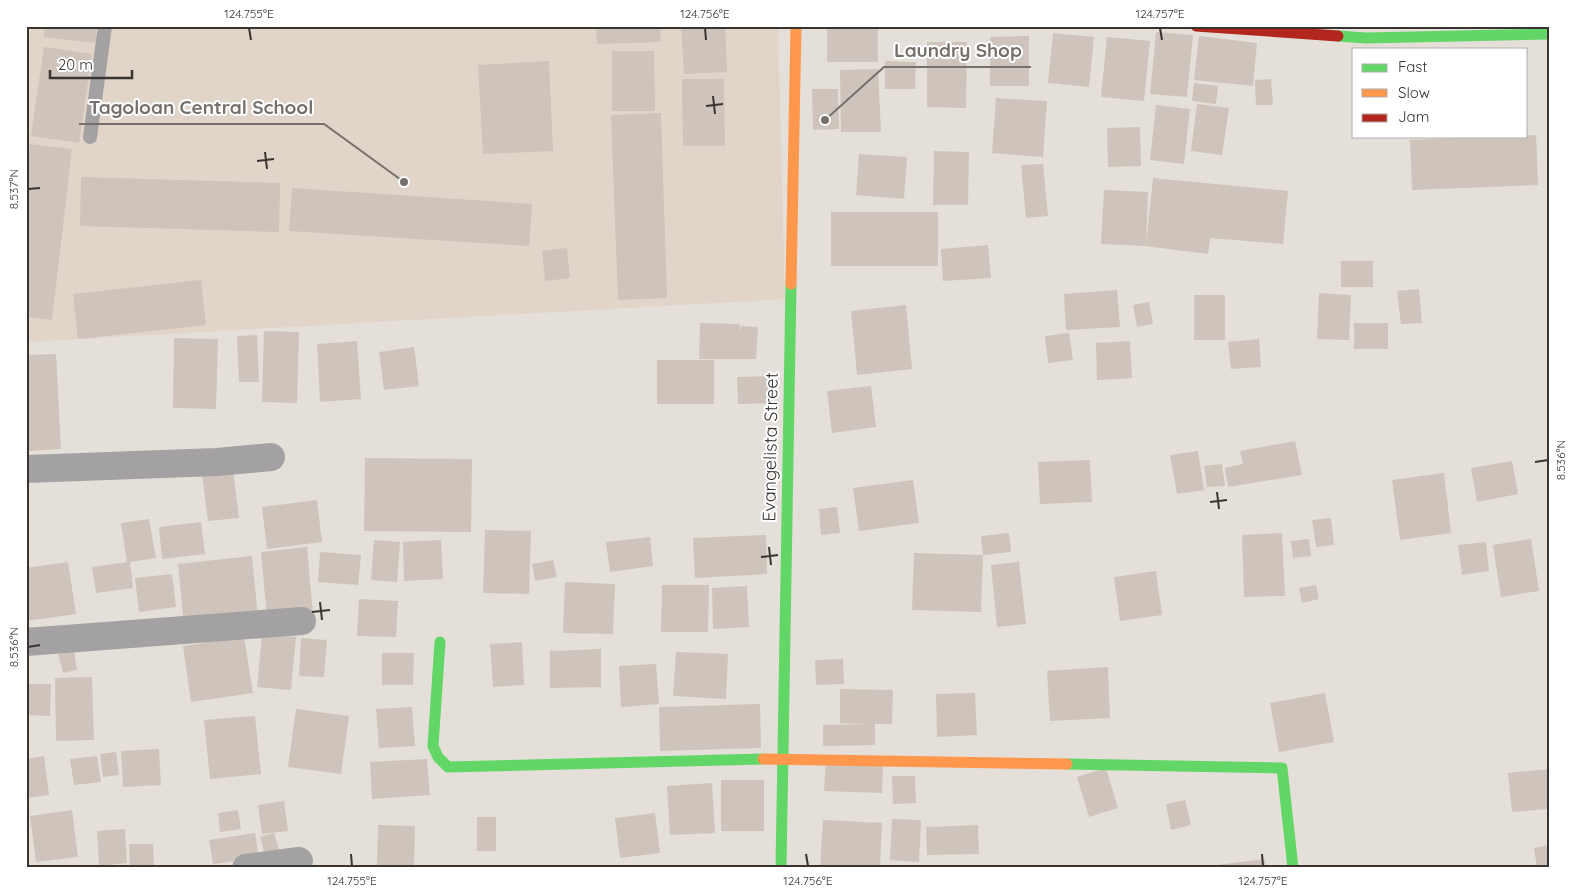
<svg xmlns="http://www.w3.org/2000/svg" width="1575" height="894" font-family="Quicksand,sans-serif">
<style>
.built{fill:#e1d4c9}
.building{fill:#cec4bb}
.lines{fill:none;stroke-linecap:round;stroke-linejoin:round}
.lane{stroke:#a3a1a1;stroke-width:14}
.street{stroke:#a3a1a1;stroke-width:28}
.fast{stroke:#63d668;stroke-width:11}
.slow{stroke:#ff974d;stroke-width:11}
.jam{stroke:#b3261e;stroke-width:11}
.ticks{fill:none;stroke:#393430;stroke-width:2}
.labels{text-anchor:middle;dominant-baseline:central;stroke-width:4;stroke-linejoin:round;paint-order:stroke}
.street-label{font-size:18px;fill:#393430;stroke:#fff}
.leader{fill:none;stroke:#75706b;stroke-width:2}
.callout-dot{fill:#75706b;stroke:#fff;stroke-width:2}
.callout-label{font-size:19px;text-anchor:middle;font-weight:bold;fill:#75706b;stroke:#fff;stroke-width:4;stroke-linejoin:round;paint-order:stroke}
.neatline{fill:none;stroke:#393430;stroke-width:2}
.ticks-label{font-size:12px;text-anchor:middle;fill:#393430}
</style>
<rect width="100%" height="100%" fill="#e5dfd9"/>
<path class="built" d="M31,26H778L785,299L26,342V65Z"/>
<path class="building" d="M45,26H97L95,43L44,37Z
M596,26H660L661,42L597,44Z
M681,26H725L727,72L684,74Z
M827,26H878V62H827Z
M1156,32L1193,35L1187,97L1150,94Z
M1053,33L1094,37L1089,87L1048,83Z
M1029,36V86H990V37Z
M1199,36L1257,43L1253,86L1194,80Z
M1107,37L1150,41L1144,101L1101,97Z
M927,42H967L966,108L927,107Z
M44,47L92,54L79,143L31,136Z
M612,51H654L655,111H612Z
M549,61L553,151L483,154L478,65Z
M885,61L916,62L915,89H885Z
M878,69L881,132H841L840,70Z
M682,79H724L725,146H683Z
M1271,79L1273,105H1256L1255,80Z
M1194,83L1218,86L1216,104L1192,101Z
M812,89H838L839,129L813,130Z
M996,98L1047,101L1043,157L992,153Z
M1197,104L1229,108L1222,155L1191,151Z
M1156,105L1190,109L1184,164L1150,160Z
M661,113L667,298L618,300L611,115Z
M1140,127L1141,166L1108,167L1107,128Z
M1536,135L1538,185L1412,190L1410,140Z
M30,144L72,149L52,320L26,317V174Z
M934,151L969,152L968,205H933Z
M859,154L907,157L904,199L856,195Z
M1043,164L1048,216L1026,218L1021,165Z
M81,177L280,183L279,232L80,226Z
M1153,178L1288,191L1283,244L1210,238L1208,254L1145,246L1101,244L1104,190L1148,192L1146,244Z
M292,188L532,204L529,246L289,231Z
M831,212H938V266H831Z
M988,245L991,278L943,281L941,249Z
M567,248L570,278L545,281L542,251Z
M1341,261H1373V287H1341Z
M201,280L206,325L78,339L73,294Z
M1419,289L1422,323L1401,324L1397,291Z
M1117,290L1120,327L1066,330L1064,294Z
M1319,293L1351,295L1349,340L1317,339Z
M1194,295H1225V340H1194Z
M1149,302L1153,324L1137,327L1133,305Z
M906,305L912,369L857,375L851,311Z
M700,323L740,324V333L741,326L758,327L756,359H699Z
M1354,323H1388V349H1354Z
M264,331L299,332L297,403L262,402Z
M1069,333L1073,360L1048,363L1045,336Z
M257,335L259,382H239L237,336Z
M174,338L218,339L216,409L173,408Z
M1259,339L1261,367L1231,369L1228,342Z
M357,341L361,399L320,402L317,344Z
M1130,341L1132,378L1097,380L1096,343Z
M414,347L419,386L384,390L379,352Z
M56,354L61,449L29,451L26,355Z
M657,360H714V404H657Z
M771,376L772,403L738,404L737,377Z
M871,386L876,427L832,433L827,391Z
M1295,441L1302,475L1228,487L1225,468L1243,464L1240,451Z
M1198,451L1204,490L1177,494L1170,455Z
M365,458L472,459L471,532L364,531Z
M1090,460L1092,502L1040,504L1038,462Z
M1512,461L1518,494L1477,502L1471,468Z
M1222,464L1225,486L1207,487L1204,466Z
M233,470L239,518L208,521L202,474Z
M1444,473L1451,533L1400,540L1392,480Z
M913,480L919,523L859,531L853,488Z
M317,500L322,542L267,549L262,507Z
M837,507L840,533L821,535L819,509Z
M1331,518L1334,545L1316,547L1312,520Z
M149,519L156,558L130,562L133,588L96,593L92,567L127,562L121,523Z
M201,522L205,554L162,559L159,527Z
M485,530L531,531L529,594L483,593Z
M1009,533L1011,552L983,555L981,612L912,610L914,553L983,555L981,536Z
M1282,533L1285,596L1244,597L1242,535Z
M766,535L767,574L695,578L693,538Z
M650,537L653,566L610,572L606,542Z
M1309,539L1311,556L1293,558L1291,541Z
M1531,539L1539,591L1501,597L1493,545Z
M374,540L400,542L397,582L371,580Z
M441,540L443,579L404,581L403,542Z
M1486,542L1489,571L1462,575L1458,545Z
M307,547L313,614L267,618L261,552Z
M320,552L361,555L358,585L318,582Z
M252,556L258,617L184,625L178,564Z
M553,560L557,577L535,581L532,564Z
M68,562L76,614L26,621V568Z
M1019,562L1026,624L997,627L991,565Z
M1156,571L1162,615L1120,621L1114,577Z
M172,574L176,607L139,612L135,578Z
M565,582L615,584L613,634L563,633Z
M662,585H709L708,632H661Z
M1316,585L1319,599L1302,603L1299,588Z
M747,586L749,627L713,629L712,588Z
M359,599L398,601L396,637L357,636Z
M262,635L296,637L291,690L257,687Z
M244,637L253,693L191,702L183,646Z
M301,638L327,640L324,677L299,676Z
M522,642L524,685L493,687L490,644Z
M601,649V687L550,688V651Z
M74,651L77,670L63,673L58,654Z
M676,652L728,654L726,699L673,696Z
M382,653H414L413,685H382Z
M843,659L844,684L816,685L815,660Z
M656,664L659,704L621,707L619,666Z
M1108,667L1110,718L1050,721L1047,671Z
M92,677L94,740L56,741L55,678Z
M26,684H51L50,716L26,715Z
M840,689L893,690L892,724H875V745L823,746V725L869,724L840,723Z
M975,693L977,735L937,737L936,694Z
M1325,693L1334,742L1279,752L1270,703Z
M760,704L761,748L660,751L659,707Z
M412,707L415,746L379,748L376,709Z
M296,709L349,716L341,774L288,767Z
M255,716L261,774L210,779L204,720Z
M159,749L161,785L123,787L121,751Z
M116,752L119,775L103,777L100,754Z
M44,756L49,795L26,798V759Z
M97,756L101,782L74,785L70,759Z
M427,759L430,795L372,799L370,762Z
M826,761L883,763L882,793L824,791Z
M1106,768L1118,808L1089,817L1077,777Z
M1549,769V809L1512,812L1508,773Z
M892,776H915L916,803L893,804Z
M721,780H764V831H721Z
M712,783L715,833L670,835L667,786Z
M1185,800L1191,825L1171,830L1166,804Z
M284,801L288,831L262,834L258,805Z
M72,810L78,857L36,862L30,816Z
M238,810L241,829L220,832L218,813Z
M655,813L660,853L620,858L615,818Z
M477,817H496V851H477Z
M892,819L921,820L919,862L890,860Z
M823,820L882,823L880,868H820Z
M378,825L415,826L414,868L377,867Z
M978,825L979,854L927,855L926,827Z
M125,829L127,863L99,866L97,831Z
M255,833L259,858L213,864L209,840Z
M274,833L281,855L266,859L260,837Z
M129,844H153L154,868H130Z
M1549,845V868H1537L1534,848Z
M1265,859L1266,868H1217V865Z"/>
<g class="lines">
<path class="lane" d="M90,137L105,26"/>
<path class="street" d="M26,469L217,462L271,457
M26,642L302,621
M246,868L299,861"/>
<path class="fast" d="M1338,36L1366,38L1549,34
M440,642L433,746L438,757L448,767L763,759
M1067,764L1282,768L1293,868
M781,868L791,284"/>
<path class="slow" d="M791,284L796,26
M763,759L1067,764"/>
<path class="jam" d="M1196,26L1338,36"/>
</g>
<path class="ticks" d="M249,28L251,40M705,28L706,40M1160,28L1162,40M713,96L715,114M706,106L723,104M265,152L267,169M257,161L274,159M28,189L40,188M1535,462L1548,460M1217,492L1219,509M1210,502L1227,500M769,547L771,565M761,557L778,555M320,602L322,620M312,612L330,610M28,647L40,645M351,854L352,866M806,854L808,866M1262,854L1263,866"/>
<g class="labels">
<g class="street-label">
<text transform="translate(770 447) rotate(-89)">Evangelista Street</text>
</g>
</g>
<path class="leader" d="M825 120L884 67H1031M404 182L324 124H79"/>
<g class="callout-dot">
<circle cx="825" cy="120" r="5"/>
<circle cx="404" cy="182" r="5"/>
</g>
<g class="callout-label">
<text x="958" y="57">Laundry Shop</text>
<text x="201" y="114">Tagoloan Central School</text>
</g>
<rect width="1575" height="894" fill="none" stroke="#ffffff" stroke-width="55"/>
<rect x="1352" y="48" width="175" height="90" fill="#ffffff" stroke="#b0aeac"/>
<rect x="1362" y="64" width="25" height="8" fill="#63d668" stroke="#b0aeac"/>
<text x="1398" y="72" font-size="15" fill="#393430">Fast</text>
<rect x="1362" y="89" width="25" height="8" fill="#ff974d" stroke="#b0aeac"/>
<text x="1398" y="98" font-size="15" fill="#393430">Slow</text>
<rect x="1362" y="114" width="25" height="8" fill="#b3261e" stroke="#b0aeac"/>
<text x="1398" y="122" font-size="15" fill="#393430">Jam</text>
<path d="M50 70v8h82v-8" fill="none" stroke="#393430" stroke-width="2.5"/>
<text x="58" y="70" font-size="15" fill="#393430" stroke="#ffffff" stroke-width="4" paint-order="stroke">20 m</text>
<rect x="28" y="28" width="1520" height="838" class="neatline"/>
<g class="ticks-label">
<text x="249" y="18">124.755°E</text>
<text x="705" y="18">124.756°E</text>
<text x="1160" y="18">124.757°E</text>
<text transform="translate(14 189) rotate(-90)" y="4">8.537°N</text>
<text transform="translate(1561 460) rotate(-90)" y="4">8.536°N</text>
<text transform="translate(14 647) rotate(-90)" y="4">8.536°N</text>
<text x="352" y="885">124.755°E</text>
<text x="808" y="885">124.756°E</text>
<text x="1263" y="885">124.757°E</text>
</g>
</svg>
